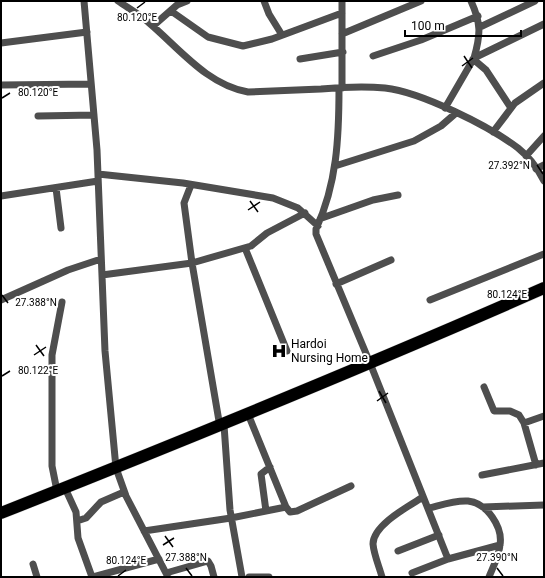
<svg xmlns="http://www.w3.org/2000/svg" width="545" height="578" font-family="Roboto,sans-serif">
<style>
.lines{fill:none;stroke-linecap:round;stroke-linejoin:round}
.highway-casing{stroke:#dbdbdb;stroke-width:13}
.street{stroke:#4e4e4e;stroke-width:7}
.highway{stroke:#000;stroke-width:12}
.ticks{fill:none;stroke:#000;stroke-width:1.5}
.labels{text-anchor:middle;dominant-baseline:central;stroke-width:4;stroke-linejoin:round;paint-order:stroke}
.poi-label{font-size:12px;fill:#000;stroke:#fff;text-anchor:start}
.ticks-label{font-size:10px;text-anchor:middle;fill:#000;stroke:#fff;stroke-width:4;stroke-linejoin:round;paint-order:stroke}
</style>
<rect width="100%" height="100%" fill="#fff"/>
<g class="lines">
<g class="highway-casing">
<path id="highway" d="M1,513C183,441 364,367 544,288"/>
</g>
<path class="street" d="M84,1L97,150L105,351L116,468L126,496L168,577
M118,1C128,8 139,14 148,22C179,48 207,85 248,92C272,91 297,90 321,89C343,87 364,86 385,88C421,92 489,126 518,148C528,156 538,169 544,181
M264,1L269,14L282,35
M342,1V88
M171,11L208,37L243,46L272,39L342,13
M153,26L177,5L187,1
M480,27L535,1
M342,34L421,1
M1,43L87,32
M373,56L421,40L478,16
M474,58L544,24
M300,59L343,52
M473,59L486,70L511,108
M1,85L91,84
M339,88C339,137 337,184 316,229V234L370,363L448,559
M445,108L474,58C481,34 481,23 471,1
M38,116L94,115
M493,132L515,103L544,83
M526,156L544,136
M335,166L414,141L441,126L456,113
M536,169L544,165
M98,174L183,183L273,198L298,208L318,226
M191,185L184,203L192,263L220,427
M56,188L61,228
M1,196L98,181
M322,218L373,200L398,195
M245,248L287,351
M102,275L192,263L251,246L267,233L305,213
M336,284L391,260
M1,300L68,270L101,259
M430,300L544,254
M484,387L494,411H510L519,415L524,423L536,465
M248,414L286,507L290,512L297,511L351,486
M524,423L544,416
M224,425L230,510L242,577
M482,475L544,463
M65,488L76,512L78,538L92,577
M57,491L52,466V355L62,302
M483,507L544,505
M429,508C441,505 455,500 468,501C487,503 503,527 500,545C499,556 493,567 489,577
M266,511L261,474L270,467
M77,521L86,518L101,502L124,492
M144,531L231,518L286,507
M398,551L439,535
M33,564L37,577
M166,573L208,561L211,566L214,577
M412,573L448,559L500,545
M93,577L159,559
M249,577H269
M382,577C379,566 374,555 373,544C373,525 409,506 423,497"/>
<use href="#highway" class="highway"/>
</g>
<path class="ticks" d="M137,8L145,2M464,56L472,68M462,66L473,58M2,98L10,93M537,165L543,174M250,201L258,212M248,210L260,202M2,295L8,303M535,295L543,289M36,345L44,356M34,355L46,347M2,376L10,371M379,391L386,403M377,401L388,393M165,536L173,547M163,545L174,538M186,568L192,576M497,568L503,576M118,576L126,570"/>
<defs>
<g id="hospital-bare" transform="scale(1.2)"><path d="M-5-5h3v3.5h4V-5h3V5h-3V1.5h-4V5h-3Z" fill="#000" stroke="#fff" stroke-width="2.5" paint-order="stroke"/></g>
</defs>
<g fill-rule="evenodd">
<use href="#hospital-bare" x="279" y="351"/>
</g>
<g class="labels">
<g class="poi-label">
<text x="291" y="344">Hardoi<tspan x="291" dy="14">Nursing Home</tspan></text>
</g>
</g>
<g class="ticks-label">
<text x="137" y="21">80.120°E</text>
<text x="38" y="96">80.120°E</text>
<text x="509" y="169">27.392°N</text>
<text x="507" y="298">80.124°E</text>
<text x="36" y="306">27.388°N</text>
<text x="38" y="374">80.122°E</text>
<text x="186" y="561">27.388°N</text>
<text x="497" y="561">27.390°N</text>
<text x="126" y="564">80.124°E</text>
</g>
<rect width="545" height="578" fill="none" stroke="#000000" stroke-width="4"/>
<path d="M405 30v6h116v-6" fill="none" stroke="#000000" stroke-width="2"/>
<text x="411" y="30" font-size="12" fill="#000000" stroke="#ffffff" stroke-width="3" paint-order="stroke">100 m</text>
</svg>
